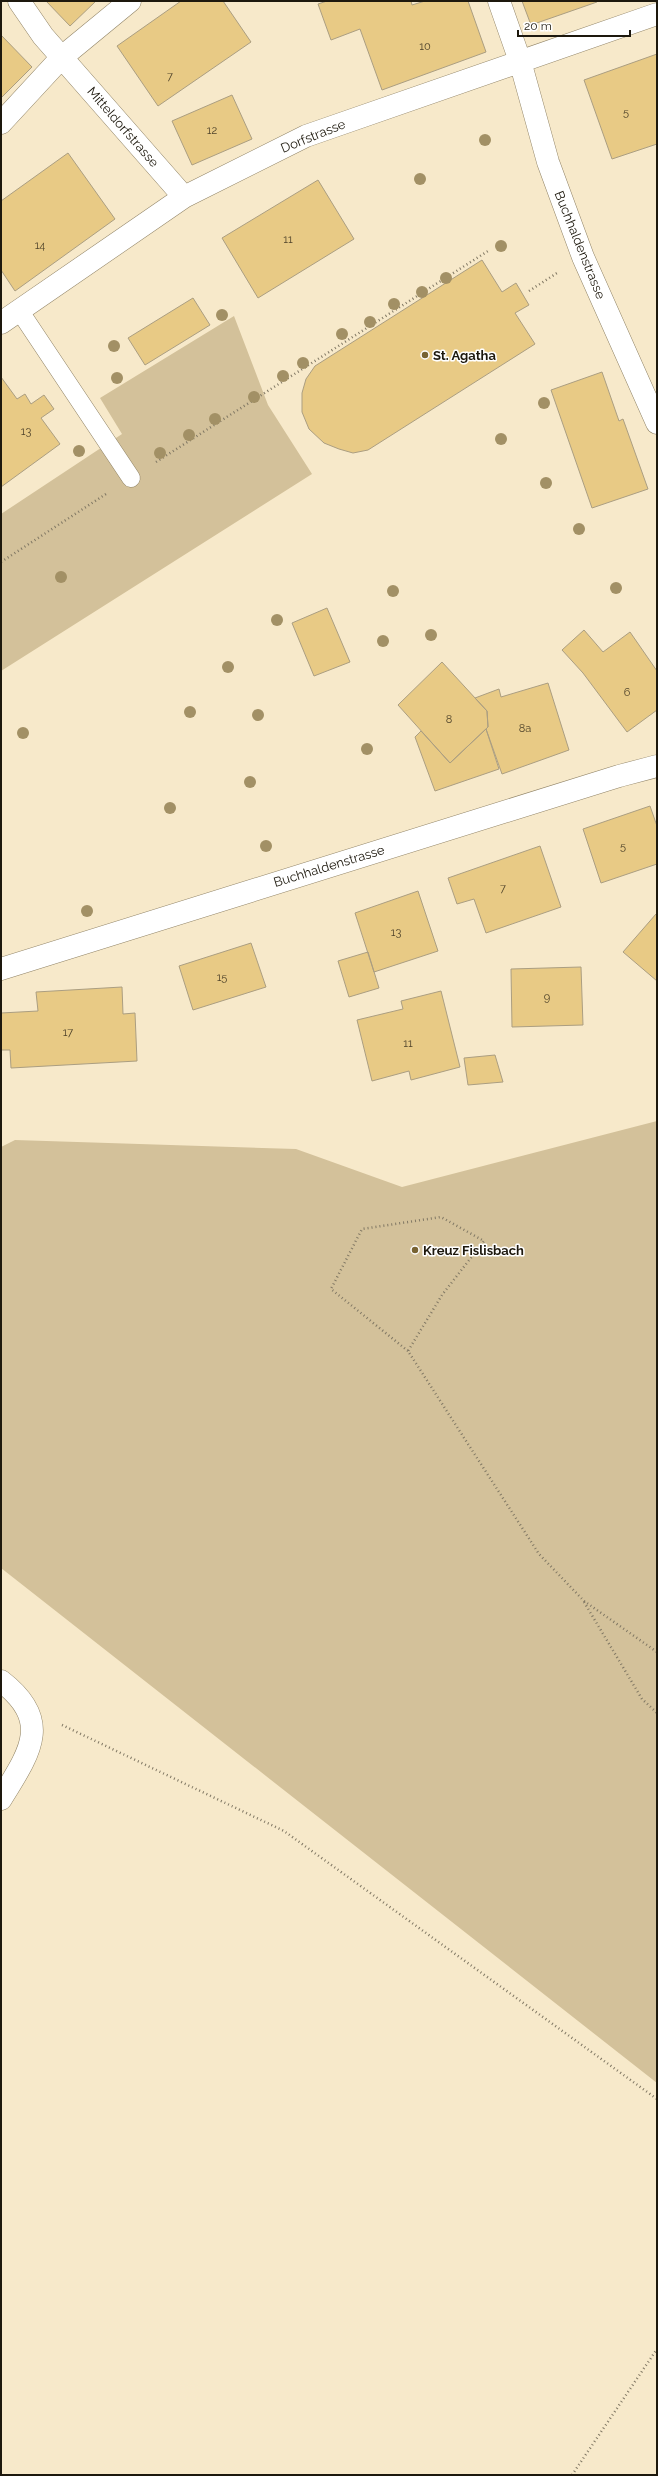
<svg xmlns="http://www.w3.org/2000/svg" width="658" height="2476" font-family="Raleway,sans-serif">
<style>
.green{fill:#d3c19a}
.building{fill:#e8ca85;stroke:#ab9e81}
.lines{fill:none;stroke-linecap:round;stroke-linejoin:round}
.service-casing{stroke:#908366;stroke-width:19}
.minor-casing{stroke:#908366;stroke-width:23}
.path{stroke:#817864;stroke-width:2.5;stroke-dasharray:1 3;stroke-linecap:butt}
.service{stroke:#fff;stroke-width:18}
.minor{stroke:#fff;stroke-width:22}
.tree{fill:#a29065}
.poi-dot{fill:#786332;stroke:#fff;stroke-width:1.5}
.labels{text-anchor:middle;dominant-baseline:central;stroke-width:3;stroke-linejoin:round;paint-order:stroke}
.number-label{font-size:11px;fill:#50442b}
.street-label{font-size:13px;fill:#1d180d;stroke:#fff}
.poi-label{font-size:13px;font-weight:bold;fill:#1d180d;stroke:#fff;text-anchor:start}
</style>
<rect width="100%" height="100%" fill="#f7e9ca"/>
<path class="green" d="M234,316L268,405L312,474L1,671V514L122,434L100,398Z
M657,1121V2083L1,1568V1147L15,1140L296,1149L402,1187Z"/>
<path class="building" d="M46,1H96L70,26Z
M181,1H223L251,42L158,106L117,46Z
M327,1H411L412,5L425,1H468L486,52L382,90L360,29L331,40L318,4Z
M522,1H597V2L531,25Z
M1,35L32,67L1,98Z
M657,54V144L612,159L584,80Z
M232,95L252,139L192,165L172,121Z
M68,153L115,219L15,291L1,270V201Z
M318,180L354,239L258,298L222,238Z
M482,260L502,292L516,283L529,305L515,313L535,344L368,450L353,453L339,449L324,443L309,429L302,412V393L306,379L315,366Z
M193,298L210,325L145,365L128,338Z
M602,372L619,421L623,419L648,489L592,508L551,390Z
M1,377L17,399L25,394L31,404L44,395L54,409L41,418L60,444L1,487Z
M327,608L350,662L314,676L292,623Z
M584,630L603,652L630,632L657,671V710L627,732L583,673L562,650Z
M442,662L487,711L488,727L450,763L398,705Z
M548,683L569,750L502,774L486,729L488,727L487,711L475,698L499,689L501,697Z
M486,729L499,769L435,791L415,737L421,731L450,763Z
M650,806L657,826V864L601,883L583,829Z
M540,846L561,907L486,933L474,899L457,904L448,878Z
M418,891L438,951L374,972L355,913Z
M656,914L657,915V981L623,952Z
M251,943L266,987L193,1010L179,966Z
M368,952L379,988L349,997L338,961Z
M581,967L583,1025L512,1027L511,969Z
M122,987L123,1014L135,1013L137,1061L11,1068L10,1050H1V1013L38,1011L36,992Z
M441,991L460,1067L411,1080L409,1071L372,1081L357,1020L403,1009L401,1001Z
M495,1055L503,1082L468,1085L464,1058Z"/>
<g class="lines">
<g class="service-casing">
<path id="service" d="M19,310L131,478"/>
</g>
<g class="minor-casing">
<path id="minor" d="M19,1L43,36L184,197
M499,1L520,61L548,162L583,257L657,423
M1,123L62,57L130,1
M1,323L184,197L306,136L657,14
M1,969L619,776L657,766
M1,1681C53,1721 30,1752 1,1799"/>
</g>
<path class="path" d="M529,291L557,273
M156,462L488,251
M1,562L106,494
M408,1351L331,1289L362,1229L441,1217L484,1241L442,1295L408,1351L539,1554L584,1601L657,1652
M584,1602L642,1699L657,1713
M62,1725L284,1831L657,2099
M572,2475L657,2349"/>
<use href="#service" class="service"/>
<use href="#minor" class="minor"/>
</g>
<g class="tree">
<circle cx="485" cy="140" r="6"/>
<circle cx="420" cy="179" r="6"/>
<circle cx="501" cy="246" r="6"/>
<circle cx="446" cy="278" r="6"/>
<circle cx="422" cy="292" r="6"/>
<circle cx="394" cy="304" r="6"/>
<circle cx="222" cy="315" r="6"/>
<circle cx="370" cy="322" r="6"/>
<circle cx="342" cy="334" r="6"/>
<circle cx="114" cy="346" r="6"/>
<circle cx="303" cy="363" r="6"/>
<circle cx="283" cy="376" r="6"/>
<circle cx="117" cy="378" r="6"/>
<circle cx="254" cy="397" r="6"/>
<circle cx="544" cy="403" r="6"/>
<circle cx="215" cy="419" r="6"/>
<circle cx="189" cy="435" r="6"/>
<circle cx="501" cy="439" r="6"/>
<circle cx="79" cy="451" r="6"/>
<circle cx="160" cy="453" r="6"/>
<circle cx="546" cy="483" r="6"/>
<circle cx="579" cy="529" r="6"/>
<circle cx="61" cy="577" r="6"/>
<circle cx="616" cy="588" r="6"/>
<circle cx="393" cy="591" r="6"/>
<circle cx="277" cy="620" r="6"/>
<circle cx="431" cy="635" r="6"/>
<circle cx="383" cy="641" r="6"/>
<circle cx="228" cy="667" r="6"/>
<circle cx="190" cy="712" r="6"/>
<circle cx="258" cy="715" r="6"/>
<circle cx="23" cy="733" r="6"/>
<circle cx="367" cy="749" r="6"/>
<circle cx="250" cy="782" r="6"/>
<circle cx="170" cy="808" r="6"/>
<circle cx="266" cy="846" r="6"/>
<circle cx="87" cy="911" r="6"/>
</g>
<g class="poi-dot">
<circle cx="425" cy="355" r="4"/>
<circle cx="415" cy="1250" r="4"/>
</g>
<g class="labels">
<g class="number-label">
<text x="425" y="46">10</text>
<text x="170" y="76">7</text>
<text x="626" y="112">5</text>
<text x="212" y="130">12</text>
<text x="288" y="239">11</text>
<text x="40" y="245">14</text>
<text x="26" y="431">13</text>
<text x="627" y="692">6</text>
<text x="449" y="719">8</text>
<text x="525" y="728">8a</text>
<text x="623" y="846">5</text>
<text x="503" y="888">7</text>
<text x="396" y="932">13</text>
<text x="222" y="977">15</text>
<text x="547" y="997">9</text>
<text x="68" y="1032">17</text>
<text x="408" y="1043">11</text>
</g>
<g class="street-label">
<text transform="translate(123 127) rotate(49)">Mitteldorfstrasse</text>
<text transform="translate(313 136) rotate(-22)">Dorfstrasse</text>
<text transform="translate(580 245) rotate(68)">Buchhaldenstrasse</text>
<text transform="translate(329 866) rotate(-17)">Buchhaldenstrasse</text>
</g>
<g class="poi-label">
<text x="433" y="355">St. Agatha</text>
<text x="423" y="1250">Kreuz Fislisbach</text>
</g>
</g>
<rect width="658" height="2476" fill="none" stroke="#1d180d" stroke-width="4"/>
<path d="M518 30v6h112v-6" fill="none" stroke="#1d180d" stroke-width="2"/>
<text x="524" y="30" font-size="12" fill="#1d180d" stroke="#ffffff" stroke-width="3" paint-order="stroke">20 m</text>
</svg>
